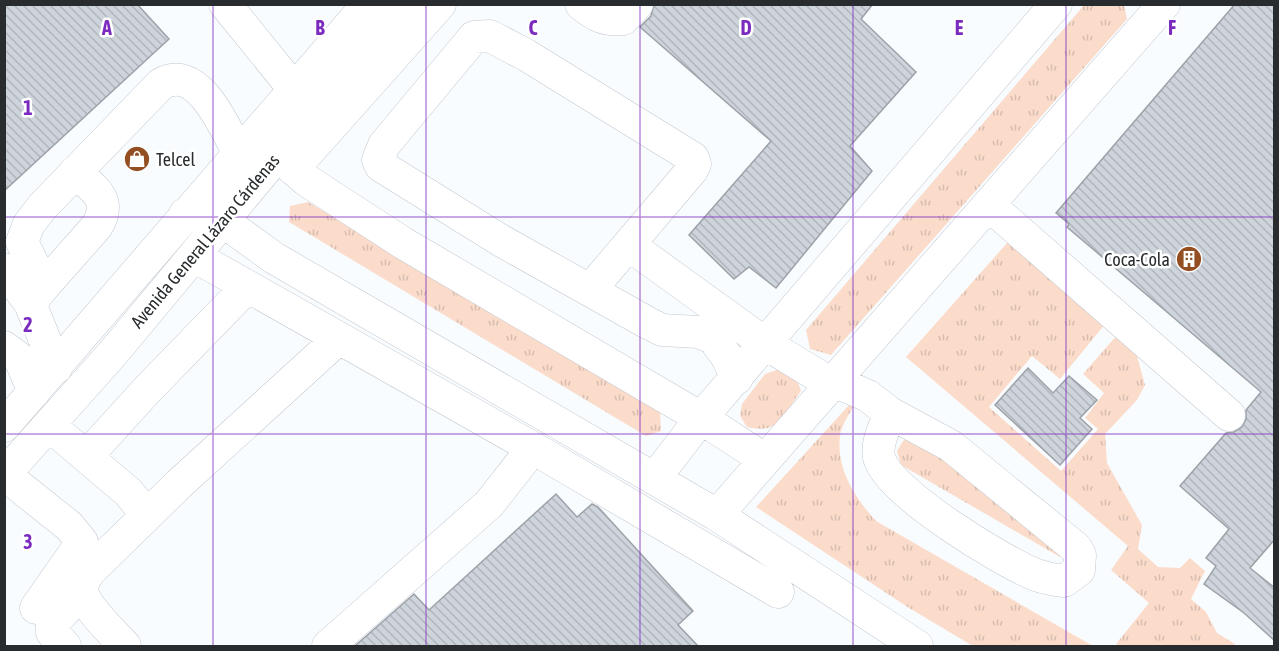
<svg xmlns="http://www.w3.org/2000/svg" width="1279" height="651" font-family="'Asap Condensed',sans-serif">
<style>
.grass{fill:url(#grass-tufts)}
.building{fill:url(#building-back-hatch);stroke:#9ca2a8;stroke-width:1.5}
.lines{fill:none;stroke-linecap:round;stroke-linejoin:round}
.minor-casing{stroke:#c3c8cf;stroke-width:33}
.minor{stroke:#fff;stroke-width:32}
.grid{fill:none;stroke:#7b2cbf;stroke-width:1.5;stroke-opacity:0.55}
.labels{text-anchor:middle;dominant-baseline:central;stroke-width:5;stroke-linejoin:round;paint-order:stroke}
.poi-label{font-size:18px;fill:#292c2e;stroke:#fff;text-anchor:start}
.street-label{font-size:18px;fill:#292c2e;stroke:#fff}
.grid-label{font-size:20px;text-anchor:middle;font-weight:bold;fill:#7b2cbf;stroke:#fff;stroke-width:5;stroke-linejoin:round;paint-order:stroke}
</style>
<defs>
<pattern id="grass-tufts" width="24" height="20" patternUnits="userSpaceOnUse" patternTransform="scale(1.5)"><rect width="24" height="20" fill="#fbdccb"/><path d="M3 7l-1-3M5 7V3M7 7l1-3M15 17l-1-3M17 17v-4M19 17l1-3" fill="none" stroke="#d7bdaf"/></pattern>
<pattern id="building-back-hatch" width="6" height="6" patternUnits="userSpaceOnUse" patternTransform="scale(1.5)"><rect width="6" height="6" fill="#ced4db"/><path d="M-1 5l2 2M0 0l6 6M5-1l2 2" fill="none" stroke="#b1b6bc"/></pattern>
</defs>
<rect width="100%" height="100%" fill="#f9fcff"/>
<path class="grass" d="M1085,4L1124,5L1127,19L831,355L810,349L806,330Z
M308,202L660,410L661,431L646,436L289,222L290,206Z
M1015,234L1111,317L1060,379L1032,356L989,407L1061,471L1098,429L1085,418L1104,393L1083,374L1124,327L1134,345L1145,385L1137,400L1105,434L1107,463L1142,525L1138,549L1158,567L1180,568L1190,558L1205,571L1191,599L1206,612L1217,633L1235,644L1234,646H1121L1116,644L1149,603L1111,570L1128,546L906,357Z
M779,369L797,379L801,391C783,415 780,435 747,427L740,416L742,404L765,374Z
M856,402C851,412 841,425 840,436C836,468 855,498 876,521L1093,646H973L909,608L756,507L850,404Z
M916,434L1062,552L1060,557L901,465L897,451L903,441Z"/>
<path class="building" d="M4,4H137L169,39L4,191Z
M654,4H873L861,19L916,72L850,146L872,171L776,288L749,267L734,279L689,235L771,141L640,27L651,16Z
M1235,4H1275V539L1250,568L1275,588V641L1244,613L1204,584L1216,566L1206,558L1229,529L1180,486L1226,433L1234,432L1242,427L1246,419V410L1261,392L1067,227L1069,224L1056,213Z
M1028,368L1053,393L1069,376L1097,400L1080,418L1092,429L1060,465L995,405Z
M556,494L577,517L592,504L598,507L693,611L678,625L698,646H355L414,594L429,610Z"/>
<g class="lines">
<g class="minor-casing">
<path id="minor" d="M225,4L294,89
M581,4C595,16 606,21 623,19L637,4
M238,152L277,155L306,180L403,243L701,418L1056,4
M293,169L440,4
M989,205L1229,415
M185,214L223,221L274,258L717,515L1164,4
M629,245L766,344L830,383L848,387L868,396L890,413L951,446L1076,548L1080,555L1079,570L1064,581C1054,580 1045,578 1036,575C1003,562 886,491 879,457C876,442 885,427 890,413
M194,256L533,448L778,592
M4,269L30,303L56,368
M44,286L97,226C113,199 94,189 75,172
M590,290L692,170L695,164L693,158L526,55L490,36L474,37L384,145L378,160L381,166L500,240L648,323L662,330L698,332L713,338L727,357L737,378
M30,303L44,286L22,242L29,224L42,207L161,84C198,62 225,128 238,152
M4,347L20,359L34,392
M49,425L128,492L147,515
M4,426L368,4
M87,456L146,391L247,287
M4,475L113,353L403,4
M5,475L69,526L82,542L36,608
M655,478L701,418L764,459
M717,515L917,646
M65,646L52,632V624L82,592
M125,646C114,634 83,605 82,589C82,582 86,578 89,572L179,484L338,339
M328,646L489,504L533,448"/>
</g>
<use href="#minor" class="minor"/>
</g>
<path class="grid" d="M213,4V646M426,4V646M640,4V646M853,4V646M1066,4V646M4,217H1274M4,434H1274"/>
<defs>
<g id="shop-disc" transform="scale(1.35)"><circle r="9.5" fill="#934e22" stroke="#fff"/><path d="M-5-2.5h2.3a2.7 3.5 0 0 1 5.4 0H5L5.5 6h-11ZM-1.5-2.5h3a1.5 2.3 0 0 0-3 0Z" fill="#fff"/></g>
<g id="building-disc" transform="scale(1.35)"><circle r="9.5" fill="#934e22" stroke="#fff"/><path d="M-4-6H4V6H1V3H-1V6H-4ZM-2.5-4.3h1.7v1.8h-1.7ZM.8-4.3h1.7v1.8H.8ZM-2.5-1h1.7V.8h-1.7ZM.8-1h1.7V.8H.8Z" fill="#fff"/></g>
</defs>
<g fill-rule="evenodd">
<use href="#shop-disc" x="137" y="159"/>
<use href="#building-disc" x="1189" y="259"/>
</g>
<g class="labels">
<g class="poi-label">
<text x="156" y="159">Telcel</text>
<text x="1170" y="259" text-anchor="end">Coca-Cola</text>
</g>
<g class="street-label">
<text transform="translate(205 241) rotate(-50)">Avenida General Lázaro Cárdenas</text>
</g>
</g>
<g class="grid-label">
<text x="107" y="35">A</text>
<text x="320" y="35">B</text>
<text x="533" y="35">C</text>
<text x="746" y="35">D</text>
<text x="959" y="35">E</text>
<text x="1172" y="35">F</text>
<text x="28" y="115">1</text>
<text x="28" y="332">2</text>
<text x="28" y="549">3</text>
</g>
<rect width="1279" height="651" fill="none" stroke="#292c2e" stroke-width="12"/>
</svg>
